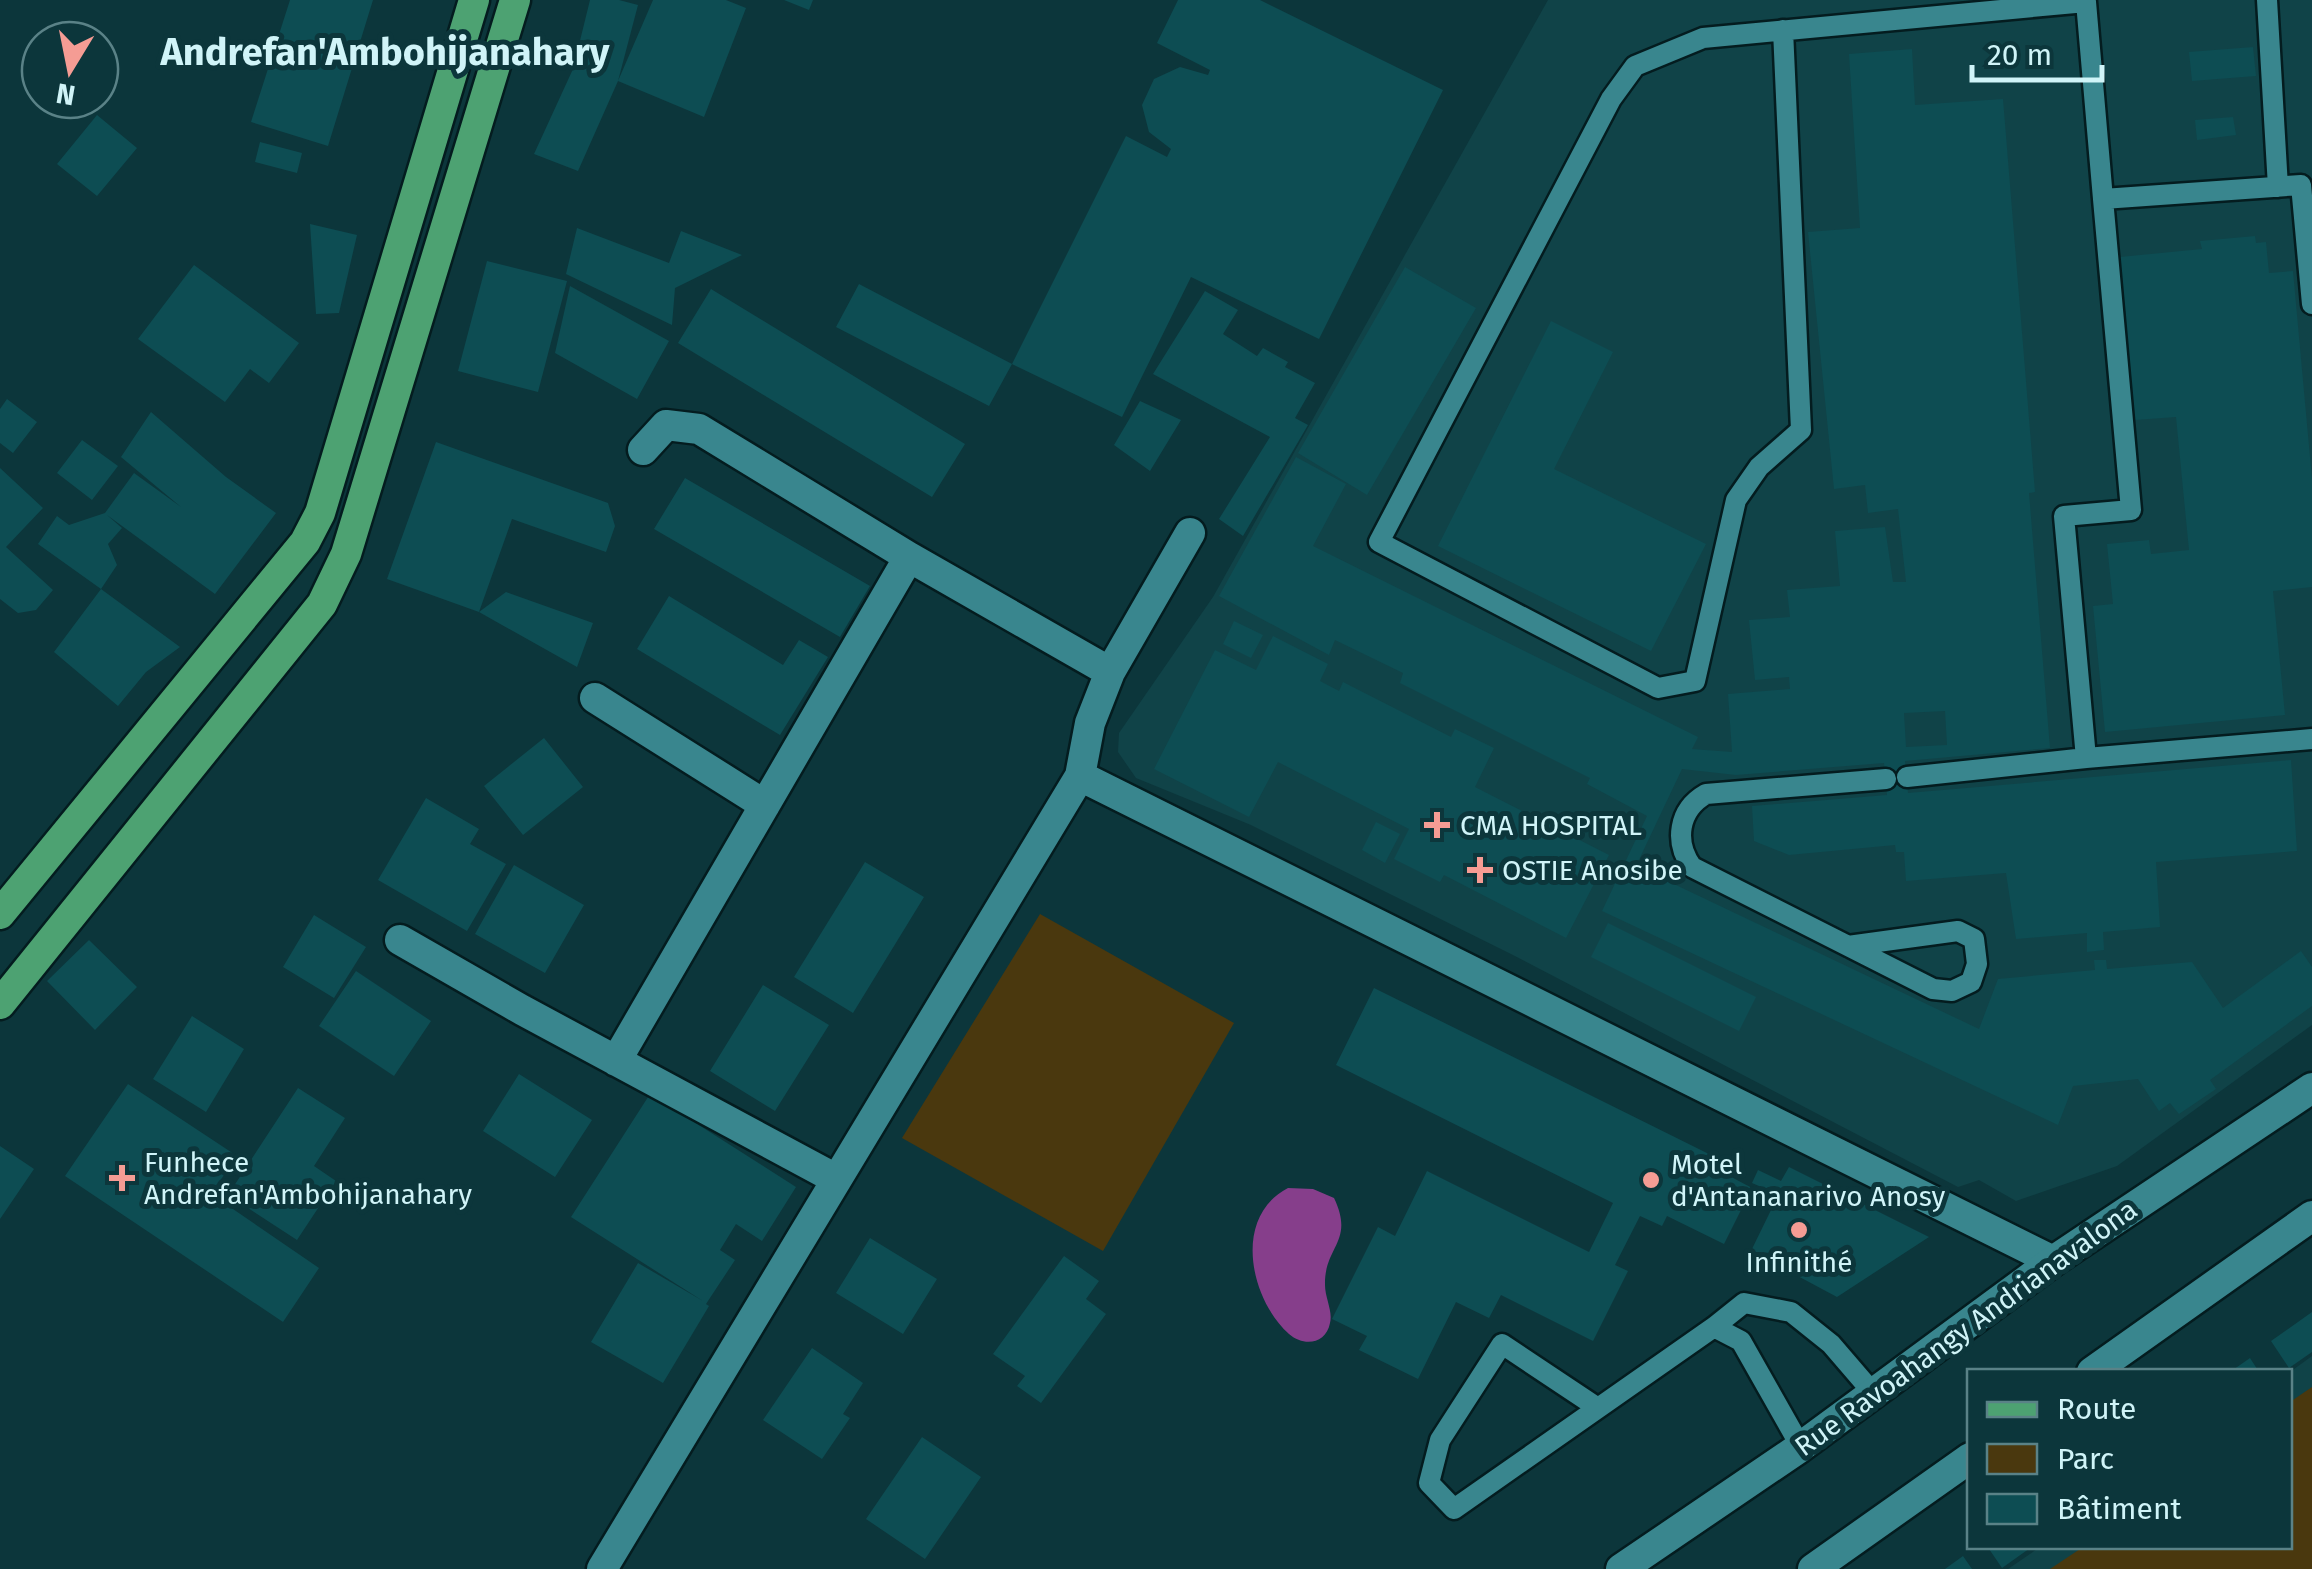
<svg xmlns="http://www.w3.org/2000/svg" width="2312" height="1569" font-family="'Fira Sans',sans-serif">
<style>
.built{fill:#104348}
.green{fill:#4a380e}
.water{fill:#863e8b}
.building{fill:#0d4d53;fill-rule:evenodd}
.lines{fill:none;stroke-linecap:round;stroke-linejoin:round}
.lane-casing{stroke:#041c1f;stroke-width:25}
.street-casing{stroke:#041c1f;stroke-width:35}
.secondary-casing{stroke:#041c1f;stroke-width:35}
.primary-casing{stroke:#041c1f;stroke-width:35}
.lane{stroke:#39868e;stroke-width:20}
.street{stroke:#39868e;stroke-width:30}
.secondary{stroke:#39868e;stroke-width:30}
.primary{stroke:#4da272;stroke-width:30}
.poi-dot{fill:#f59c94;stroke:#0c363b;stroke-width:4}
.labels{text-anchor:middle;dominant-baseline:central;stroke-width:10;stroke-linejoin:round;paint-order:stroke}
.poi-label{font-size:28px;fill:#d0f4f8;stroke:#0c363b;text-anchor:start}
.street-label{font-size:28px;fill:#d0f4f8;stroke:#0c363b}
.district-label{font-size:38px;font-weight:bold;fill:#d0f4f8;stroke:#0c363b}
</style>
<rect width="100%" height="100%" fill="#0c363b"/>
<path class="built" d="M1548,0H2312V1025L2117,1166L2016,1201L1979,1180L1958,1187L1513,955L1251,825L1136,778L1118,752L1119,733L1213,597Z
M2312,1356V1569H2008L2040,1547L2290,1546V1372Z"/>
<path class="green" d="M1040,914L1234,1023L1103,1251L902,1138Z
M2312,1387V1569H2050L2083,1547L2290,1546V1402Z"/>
<path class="water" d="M1288,1188L1313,1189L1334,1198C1355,1242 1324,1246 1325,1285C1325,1298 1333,1311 1330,1323C1326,1344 1304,1347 1289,1334C1249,1298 1233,1216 1288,1188Z"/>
<path class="building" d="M290,0H373L328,146L251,122Z
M590,0H619L638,5L618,81L578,171L534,154L573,69Z
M653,0H726L746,8L704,117L618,81Z
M784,0H813L809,10Z
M1178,0H1260L1443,90L1319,339L1191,277L1122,417L1012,364L989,406L836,327L859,284L1012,364L1126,136L1167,157L1171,149L1149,132L1142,105L1154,79L1180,67L1208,75L1210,70L1157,43Z
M2253,47L2256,76L2192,81L2189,52Z
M1912,49L1915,105L2003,99L2035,492L2029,493L2050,748L1905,761L1908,793L2291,760L2297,851L2156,862L2160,927L2103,932L2104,950L2087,952V933L2016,939L2006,873L1906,881L1904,852H1896L1895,845L1789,855L1754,841L1752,806L1887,795L1884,763L1736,775L1682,769L1636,866L1979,1029L1998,979L2095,970L2094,960H2106L2107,969L2192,962L2223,1008L2301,951L2312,967V1006L2210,1080L2216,1089L2179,1114L2170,1103L2159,1111L2138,1079L2073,1086L2058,1125L1602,911L1647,816L1587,784L1590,778L1400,683L1403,673L1335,640L1329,655L1219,596L1296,457L1346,484L1313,546L1698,737L1692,749L1732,752L1728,694L1790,689L1789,677L1755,680L1749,620L1790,617L1787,590L1840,586L1835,531L1885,527L1893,582H1906L1898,509L1868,513L1865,485L1834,489L1808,232L1860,228L1849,54ZM1945,711L1947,745L1906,747L1904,713Z
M97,115L137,148L97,196L57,164Z
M2233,117L2236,135L2197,140L2195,120Z
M260,142L302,153L297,173L255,162Z
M310,224L357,235L339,313L316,314Z
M577,228L669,263L681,231L742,255L675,288L672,325L566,274Z
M2255,236L2256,243L2266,242L2269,273L2293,271L2312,479V587L2273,591L2285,715L2105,732L2093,606L2113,604L2107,544L2149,540L2151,554L2189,550L2176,417L2135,420L2120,257L2202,249L2200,241Z
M487,261L567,281L538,392L458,371Z
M194,265L299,343L269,383L250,369L225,402L138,339Z
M1405,267L1476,308L1367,495L1298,453Z
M570,286L669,341L637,399L555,353Z
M711,289L965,444L932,497L678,343Z
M1205,291L1238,310L1223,334L1257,356L1263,348L1288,362L1285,367L1315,383L1295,418L1308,425L1243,536L1219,519L1270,437L1153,374Z
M1551,321L1613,352L1554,469L1706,544L1651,651L1438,546Z
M7,399L37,422L13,453L0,443V409Z
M1140,401L1181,420L1150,471L1114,445Z
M151,412L226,477L276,513L215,594L107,515L122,528L108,544L117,565L101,589L38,544L57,516L69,525L105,513L134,473L181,507L121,457Z
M82,440L118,466L92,500L57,473Z
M436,442L608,503L615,526L606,552L512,519L479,612L506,592L593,623L577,667L479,612L387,579Z
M0,468L43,508L6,547L53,590L36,610L18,613L0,599Z
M685,478L870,586L840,637L654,529Z
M101,589L180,647L146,672L118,706L54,652Z
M669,596L783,665L799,640L828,657L780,735L637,649Z
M1234,621L1263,635L1251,658L1223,644Z
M1273,636L1328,664L1320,681L1339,691L1343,682L1451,737L1455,729L1494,748L1475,787L1609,855L1566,938L1444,875L1440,882L1394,859L1409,829L1278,762L1249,817L1154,769L1215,650L1256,670Z
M544,738L583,787L523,835L484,786Z
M426,798L479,829L470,844L506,864L467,931L378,880Z
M1376,822L1400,834L1385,863L1362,850Z
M865,862L924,897L853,1013L794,977Z
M514,865L584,905L545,973L475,934Z
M314,915L366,947L334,998L283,967Z
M1608,923L1756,997L1739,1031L1591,957Z
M89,940L137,987L95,1030L47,981Z
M356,971L431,1021L394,1076L319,1026Z
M763,985L829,1025L775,1111L710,1071Z
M1374,988L1725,1162L1720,1171L1752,1188L1724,1244L1667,1216L1662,1226L1640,1216L1615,1265L1628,1271L1593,1341L1501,1295L1489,1318L1456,1302L1418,1379L1359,1350L1367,1336L1332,1319L1378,1227L1395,1236L1427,1171L1589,1252L1613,1203L1336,1065Z
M192,1016L244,1049L206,1112L153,1079Z
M519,1074L592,1120L555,1177L483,1131Z
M128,1084L237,1156L211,1194L319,1268L283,1322L65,1176Z
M298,1088L345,1118L314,1166L336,1181L297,1240L228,1195Z
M650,1094L796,1187L762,1241L736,1224L720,1250L735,1260L706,1304L709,1306L663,1383L591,1342L638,1263L703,1301L571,1217Z
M0,1146L34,1169L0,1219Z
M1789,1167L1929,1237L1837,1297L1751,1251L1771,1210L1752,1201L1759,1186L1752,1183L1758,1170L1781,1181Z
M870,1238L937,1279L903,1334L836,1293Z
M1064,1256L1099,1281L1086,1299L1106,1314L1041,1403L1017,1386L1025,1376L993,1354Z
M2312,1312V1352L2289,1368L2271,1341Z
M812,1348L863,1383L843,1414L850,1418L822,1459L763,1420Z
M2250,1358L2259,1372H2230Z
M922,1437L981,1477L925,1559L866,1519Z
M1987,1546H2033L2002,1568Z
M1963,1556L1972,1569H1945Z"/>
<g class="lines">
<g class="lane-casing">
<path id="lane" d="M2267,0L2278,187
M1783,30L1801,430L1759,467L1736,500L1695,681L1658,688L1379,542L1611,99L1635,66L1703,38L2086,2L2103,199L2301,185L2312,304
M2103,199L2131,510L2064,516L2086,758L2312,739
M1907,777L2086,758
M1848,946L1958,931L1974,939L1977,964L1971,982L1952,991L1933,989L1692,867C1674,842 1678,810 1706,794L1886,779
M1714,1327L1741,1341L1801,1447
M1598,1408L1502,1344L1440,1440L1429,1483L1454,1509L1714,1327L1744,1303L1791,1312L1831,1344L1874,1394"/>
</g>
<g class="street-casing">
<path id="street" d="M643,450L666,425L699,429L909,557L1110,672
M595,698L765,805
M1080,776L2053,1261
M400,940L522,1010L836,1179
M616,1061L909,557
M602,1569L1080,776L1090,723L1110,672L1190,533"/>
</g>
<g class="secondary-casing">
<path id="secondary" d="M2092,1372L2312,1216
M1621,1569L1799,1448L2053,1261L2312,1088
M1813,1569L1970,1458"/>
</g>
<g class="primary-casing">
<path id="primary" d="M0,914L305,542L320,513L474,0
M0,1004L322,604L346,554L515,0"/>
</g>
<use href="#lane" class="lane"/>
<use href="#street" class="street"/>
<use href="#secondary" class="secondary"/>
<use href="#primary" class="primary"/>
</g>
<g class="poi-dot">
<path d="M1432 810h10v10h10v10h-10v10h-10v-10h-10v-10h10z"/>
<path d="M1475 855h10v10h10v10h-10v10h-10v-10h-10v-10h10z"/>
<path d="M117 1163h10v10h10v10h-10v10h-10v-10h-10v-10h10z"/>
<circle cx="1651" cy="1180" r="10"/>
<circle cx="1799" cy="1230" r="10"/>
</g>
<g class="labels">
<g class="poi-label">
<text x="1460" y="825">CMA HOSPITAL</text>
<text x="1502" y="870">OSTIE Anosibe</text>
<text x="144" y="1162">Funhece<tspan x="144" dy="32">Andrefan'Ambohijanahary</tspan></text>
<text x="1671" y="1164">Motel<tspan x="1671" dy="32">d'Antananarivo Anosy</tspan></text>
<text x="1799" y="1262" text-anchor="middle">Infinithé</text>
</g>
<g class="street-label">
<text transform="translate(1966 1328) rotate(-36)">Rue Ravoahangy Andrianavalona</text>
</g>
<g class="district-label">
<text x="385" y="52">Andrefan'Ambohijanahary</text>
</g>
</g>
<rect x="1967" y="1369" width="325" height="180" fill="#0c363b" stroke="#5a8287" stroke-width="2.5"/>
<rect x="1987" y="1402" width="50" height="15" fill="#4da272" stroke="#5a8287" stroke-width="2.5"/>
<text x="2057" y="1419" font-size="30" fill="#d0f4f8">Route</text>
<rect x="1987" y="1444" width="50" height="30" fill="#4a380e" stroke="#5a8287" stroke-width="2.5"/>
<text x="2057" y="1469" font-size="30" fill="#d0f4f8">Parc</text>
<rect x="1987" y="1494" width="50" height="30" fill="#0d4d53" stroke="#5a8287" stroke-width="2.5"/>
<text x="2057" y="1519" font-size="30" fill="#d0f4f8">Bâtiment</text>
<g transform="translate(70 70) rotate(190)"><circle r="48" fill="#0c363b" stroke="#5a8287" stroke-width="2.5"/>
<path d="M0-8L18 38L0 25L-18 38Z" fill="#f59c94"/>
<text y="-15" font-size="28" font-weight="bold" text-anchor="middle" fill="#d0f4f8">N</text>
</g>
<path d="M1972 65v15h130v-15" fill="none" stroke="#d0f4f8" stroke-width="5"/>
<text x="1987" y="65" font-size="30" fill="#d0f4f8" stroke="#0c363b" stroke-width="8" paint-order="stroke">20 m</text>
</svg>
